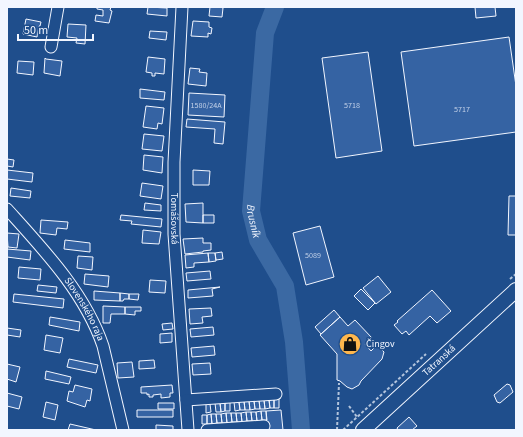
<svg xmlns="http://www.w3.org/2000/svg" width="523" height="437" font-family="'Source Sans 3',sans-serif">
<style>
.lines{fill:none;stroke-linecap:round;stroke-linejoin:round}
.river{stroke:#3b69a3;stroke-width:18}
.building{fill:#3563a3;stroke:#f2f6ff}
.minor-casing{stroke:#f2f6ff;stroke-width:13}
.major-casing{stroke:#f2f6ff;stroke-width:16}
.path{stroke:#b3c4dc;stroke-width:2;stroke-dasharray:3 2;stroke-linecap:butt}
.minor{stroke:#1f4e8c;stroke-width:11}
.major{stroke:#1f4e8c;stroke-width:14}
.labels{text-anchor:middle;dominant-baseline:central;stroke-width:3;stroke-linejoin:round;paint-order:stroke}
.number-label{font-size:8px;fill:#c3d1e8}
.street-label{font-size:10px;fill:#f2f6ff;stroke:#1f4e8c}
.poi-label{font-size:10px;fill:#f2f6ff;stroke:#1f4e8c;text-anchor:start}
.water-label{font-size:11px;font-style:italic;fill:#f2f6ff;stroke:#1f4e8c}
</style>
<rect width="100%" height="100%" fill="#1f4e8c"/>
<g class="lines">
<path class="river" id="s1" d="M275,7L265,33L251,211L258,240L285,286L294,342L301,430"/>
</g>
<path class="building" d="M97,7H111L110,10L112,11L109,23L95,21L96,15L103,16V10L97,9Z
M148,7L167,8V16L147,14Z
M210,7H221L223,8L222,17L209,16Z
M475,7H495L496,16L476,18Z
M26,19L41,22L40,26H39L37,37L23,34Z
M193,21L209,22V27L212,28L211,34L208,33V37L191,36Z
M68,24L86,25L85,44L76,43L77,38L67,37Z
M150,31L167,32L166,40L149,38Z
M509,37L516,86V132L414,146L401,52Z
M368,52L382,151L336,158L322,58Z
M148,57L165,59L164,74L155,73V76H152V73L146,72Z
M45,58L46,59L62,61L60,76L44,73Z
M18,61L34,62L33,75L17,73Z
M190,68L200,69L199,72L207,73L206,86L188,84Z
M140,89L165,92L164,100L140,98Z
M189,93L225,95L224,117L188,115Z
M146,106L164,108L162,124L158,123L157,129L143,127Z
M187,119L225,122L223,144L214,143L215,129L186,127Z
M144,134L164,136L162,151L142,149Z
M144,155L163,157L162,173L143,170Z
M7,159L14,160L13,167L7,166Z
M7,170L33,173L32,182L7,179Z
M193,170L210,171L209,185H193Z
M142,183L163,186L161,199L140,196Z
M11,188L31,191L30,198L10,196Z
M509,196H516V235H508Z
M145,203L161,205V211L144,210Z
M203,203V223L186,222L185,204Z
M121,215L162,219L161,227L131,224L132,221L120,220Z
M203,215H214V223H203Z
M41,220L68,222L67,229L57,228L56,235L40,233Z
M320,226L334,277L306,285L293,233Z
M143,230L161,232L159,244L142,243Z
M7,233L19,234L17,248L8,247Z
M203,238V243H211V250L203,251V252L185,254L183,239Z
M65,240L90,243V252L64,249Z
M7,249L31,251L30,260L7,257Z
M222,252L223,259L216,260L215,253Z
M208,253H215L216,261L209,262Z
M208,253L209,262L194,263V267L186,268L185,255Z
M78,256L93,257L92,270L77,268Z
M19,267L41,269L40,280L18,278Z
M210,271L211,279L187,281L186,273Z
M85,274L109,276L108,287L84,284Z
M378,276L391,292L376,304L363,288Z
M150,280L166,281L165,293L149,292Z
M38,285L57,287L56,293L37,291Z
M220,287L212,289L213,296L188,298V290Z
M361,289L375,303L368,310L354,296Z
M432,290L451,311L437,323L430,316L409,335L406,331L402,334L394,325L398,322L397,321Z
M94,291L120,293V301L94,300Z
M120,293L129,294V299H124L123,301H120Z
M14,294L64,299L63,308L13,302Z
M129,294H139L138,300L129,299Z
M103,306L125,307V314H111L110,323H103Z
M125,307H141V311H135V315L125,314Z
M211,308L212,316L202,317L203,323L190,324L189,309Z
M334,310L340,317L321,334L315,327Z
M50,317L80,322L79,331L49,325Z
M340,317L348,326L355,320L372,338L365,344L371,351L377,345L384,352L382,359L361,381L359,385L352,389L347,387L340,381L337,380V354L320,335Z
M172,323L173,329L163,330L162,324Z
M213,327L214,335L191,337L190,329Z
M7,328L21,330L20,337L7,335Z
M172,333V342L160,343V334Z
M46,335L63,338L60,353L44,350Z
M214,346L215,355L192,357L191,348Z
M69,359L98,365L96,373L67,367Z
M154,360L155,368L139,369V361Z
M132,362L134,377L118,378L117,363Z
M210,363L211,374L193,375L192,364Z
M7,364L20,367L16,382L7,379Z
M46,371L71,377L69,384L45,379Z
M507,384L510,385L513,392L500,403L497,402L494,395Z
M75,385L92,389L90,401L87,400L85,407L67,401L69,391L73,392Z
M172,385L173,393H170V397L161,398V394L153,395V397H149V394L147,395V393H141V387Z
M7,393L22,397L19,409L7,406Z
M274,399H279V408H274Z
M274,399V408H270L269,400Z
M259,400H264L265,409H260Z
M259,400L260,409H255L254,401Z
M264,400H269L270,408L265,409Z
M244,401H249L250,410H245Z
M244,401L245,410H240L239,402Z
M249,401H254L255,409L250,410Z
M46,402L58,405L55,420L43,417Z
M230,402V411H225V403Z
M234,402H239L240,410L235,411Z
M158,403H174V409H158Z
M215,403H220L221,412H216Z
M220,403H225V411L221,412Z
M206,404H210L211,412L206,413Z
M137,410H173V417H137Z
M281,410L283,430H267L266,411Z
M261,411H266L267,420H262Z
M261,411L262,420L257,421L256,412Z
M246,412H251L252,421H247Z
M246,412L247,421L242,422L241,413Z
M251,412H256L257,421H252Z
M226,413H231L232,422L227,423Z
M226,413L227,423H222L221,414Z
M231,413H236L237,422H232Z
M236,413H241L242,422H237Z
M211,414H216L217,423L212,424Z
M211,414L212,424H207V415Z
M216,414H221L222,423H217Z
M202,415H207V424H202Z
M409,417L417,426L412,430H398L397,428Z
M70,424L96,430H68Z
M156,425L173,426V430H156Z"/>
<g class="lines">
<g class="minor-casing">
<g id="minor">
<path id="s2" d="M182,7L174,162V234L188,430"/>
<path d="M51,47L58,7"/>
<path id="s3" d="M7,209C44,250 85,293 103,346L123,430"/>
<path d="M186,400L276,394"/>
<path d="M207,430L264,426"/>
</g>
</g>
<g class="major-casing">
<g id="major">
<path id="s4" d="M363,430L516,290"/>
</g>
</g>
<path class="path" d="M510,279L516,274
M349,406L357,417
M337,430L339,383
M343,430L426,354"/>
<use href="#minor" class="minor"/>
<use href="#major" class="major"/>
</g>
<defs>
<g id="shop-disc" transform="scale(1.15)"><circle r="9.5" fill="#ffb74d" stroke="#1f4e8c"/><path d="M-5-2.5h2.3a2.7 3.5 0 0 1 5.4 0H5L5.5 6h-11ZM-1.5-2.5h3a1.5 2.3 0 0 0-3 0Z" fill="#111"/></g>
</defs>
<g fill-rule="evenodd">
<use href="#shop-disc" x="350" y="344"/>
</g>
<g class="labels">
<g class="number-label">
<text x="206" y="105">1580/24A</text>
<text x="352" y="105">5718</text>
<text x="462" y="109">5717</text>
<text x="313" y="255">5089</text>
</g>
<g class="street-label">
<text stroke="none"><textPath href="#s2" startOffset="212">Tomášovská</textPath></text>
<text stroke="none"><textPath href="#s3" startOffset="127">Slovenského raja</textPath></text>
<text stroke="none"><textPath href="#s4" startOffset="103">Tatranská</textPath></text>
</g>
<g class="poi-label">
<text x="366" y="344">Čingov</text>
</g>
<g class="water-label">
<text stroke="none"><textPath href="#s1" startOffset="217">Brusník</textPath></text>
</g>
</g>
<rect width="523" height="437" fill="none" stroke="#f2f6ff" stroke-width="16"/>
<path d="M18 34v6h75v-6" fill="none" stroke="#f2f6ff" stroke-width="2"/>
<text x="24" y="34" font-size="12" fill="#f2f6ff" stroke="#1f4e8c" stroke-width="3" paint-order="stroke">50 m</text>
</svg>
